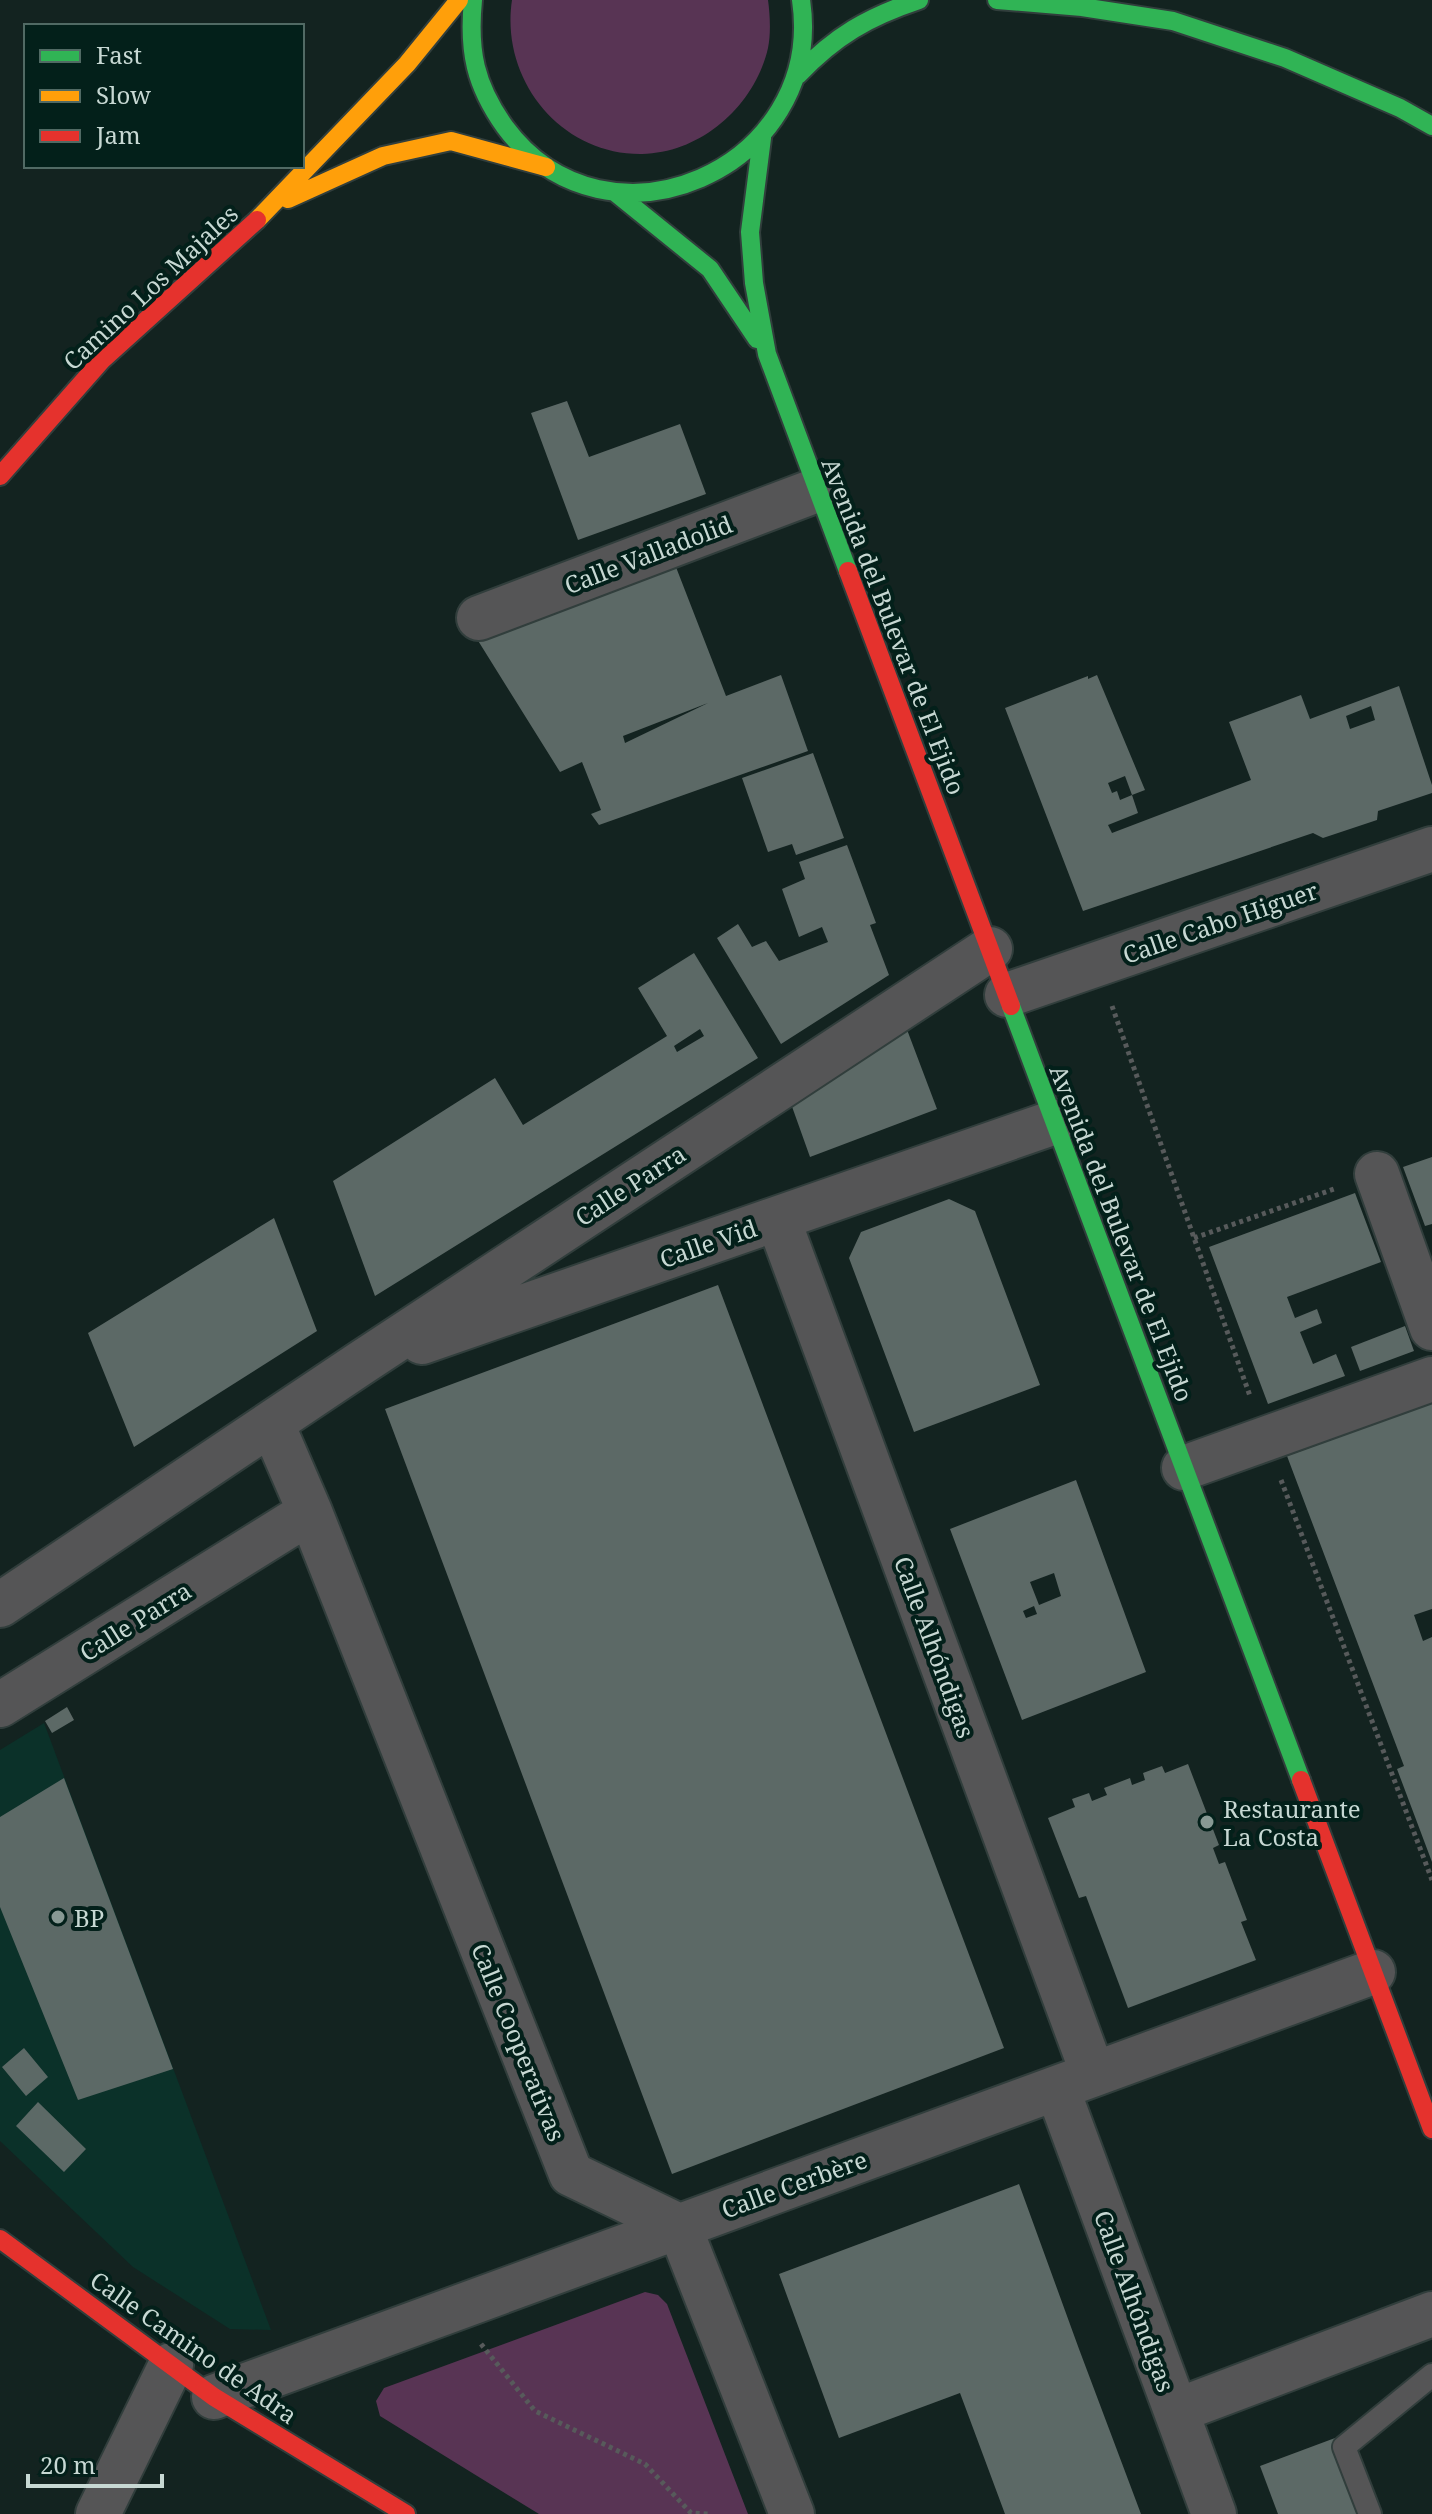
<svg xmlns="http://www.w3.org/2000/svg" width="1432" height="2514" font-family="'Noto Serif',serif">
<style>
.built{fill:#0b3129}
.green{fill:#583454}
.building{fill:#5c6966;fill-rule:evenodd}
.lines{fill:none;stroke-linecap:round;stroke-linejoin:round}
.lane-casing{stroke:#313e3c;stroke-width:26}
.street-casing{stroke:#313e3c;stroke-width:48}
.fast-casing{stroke:#313e3c;stroke-width:22}
.slow-casing{stroke:#313e3c;stroke-width:22}
.jam-casing{stroke:#313e3c;stroke-width:22}
.path{stroke:#575a5b;stroke-width:5;stroke-dasharray:4 4;stroke-linecap:butt}
.lane{stroke:#555556;stroke-width:22}
.street{stroke:#555556;stroke-width:44}
.fast{stroke:#30b455;stroke-width:18}
.slow{stroke:#ff9f0a;stroke-width:18}
.jam{stroke:#e5322d;stroke-width:18}
.poi-dot{fill:#889994;stroke:#03201a;stroke-width:3}
.labels{text-anchor:middle;dominant-baseline:central;stroke-width:8;stroke-linejoin:round;paint-order:stroke}
.street-label{font-size:24px;fill:#c7d8d3;stroke:#03201a}
.poi-label{font-size:24px;fill:#c7d8d3;stroke:#03201a;text-anchor:start}
</style>
<rect width="100%" height="100%" fill="#132320"/>
<path class="built" d="M44,1723L271,2330L230,2329L133,2267L0,2141V1750Z"/>
<path class="green" d="M512,0H768C770,14 771,34 768,48C755,105 702,153 642,154C560,155 500,79 512,0Z
M645,2292L658,2295L667,2304L748,2514H539L380,2416L376,2401L384,2388Z"/>
<path class="building" d="M567,401L589,457L680,424L706,494L578,540L531,413Z
M674,562L726,696L781,675L808,751L599,825L591,814L601,810L582,762L560,772L477,639ZM708,703L625,743L623,736Z
M1097,675L1145,790L1132,795L1138,813L1108,825L1112,833L1251,780L1229,722L1301,695L1310,719L1399,686L1432,785V793L1378,811L1377,820L1323,838L1313,833L1083,911L1005,708L1088,676V679ZM1371,706L1375,720L1350,729L1346,716ZM1125,776L1132,795L1120,800L1117,791L1112,793L1108,783Z
M813,753L844,838L796,855L792,844L768,852L742,778Z
M847,845L876,923L870,925L889,975L781,1044L717,938L738,924L752,947L766,941L779,961L828,942L822,927L799,937L782,889L805,879L799,862Z
M694,953L758,1058L375,1296L333,1181L495,1078L523,1125L667,1036L638,988ZM700,1029L704,1036L677,1052L674,1046Z
M906,1027L937,1109L810,1157L790,1101Z
M1432,1157V1224L1425,1226L1403,1167Z
M1355,1193L1381,1262L1287,1297L1295,1318L1317,1309L1322,1323L1300,1332L1313,1364L1336,1354L1345,1376L1268,1404L1209,1247Z
M949,1199L975,1211L1040,1385L914,1432L849,1258L861,1232Z
M274,1218L317,1331L134,1447L88,1333Z
M718,1285L1004,2048L672,2174L385,1409Z
M1405,1326L1414,1351L1360,1371L1351,1347Z
M1432,1403V1609L1414,1615L1423,1641L1432,1637V1862L1397,1769L1404,1766L1287,1456Z
M1076,1480L1146,1672L1022,1720L950,1529ZM1054,1573L1061,1596L1039,1605L1030,1582ZM1034,1606L1037,1614L1026,1618L1023,1611Z
M67,1707L74,1720L52,1733L45,1721Z
M1188,1764L1219,1845L1213,1848L1219,1864L1225,1862L1247,1920L1241,1922L1256,1960L1128,2008L1086,1896L1079,1898L1048,1818L1075,1807L1072,1799L1089,1793L1092,1801L1107,1795L1104,1788L1130,1778L1132,1785L1145,1780L1143,1773L1162,1766L1165,1773Z
M64,1778L173,2069L78,2100L0,1907V1817Z
M24,2048L48,2077L26,2096L2,2067Z
M38,2102L86,2149L64,2172L16,2126Z
M1019,2184L1079,2349L1141,2514H1005L960,2393L839,2438L779,2274Z
M1335,2438L1364,2514H1278L1260,2466Z"/>
<g class="lines">
<g class="lane-casing">
<path id="lane" d="M1370,2514L1344,2447L1432,2375"/>
</g>
<g class="street-casing">
<path id="street" d="M479,618L817,490
M1007,995L1432,849
M1377,1174L1432,1328
M778,1219L1093,2074
M422,1342L1055,1122
M1184,1468L1432,1379
M310,1512L571,2174L679,2226L792,2514
M0,1605L361,1363L990,949
M0,1705L310,1512L272,1424
M1057,2088L1214,2514
M214,2397L1373,1972
M1176,2411L1432,2314
M98,2514L171,2365"/>
</g>
<g class="fast-casing">
<path id="fast" d="M473,0C468,51 475,85 505,127C607,265 826,168 801,0
M997,0L1082,7L1173,21L1285,58L1400,108L1432,126
M798,75C835,36 868,17 919,0
M762,138L750,232L754,283L767,354L848,571
M616,193L710,269L757,339
M1011,1006L1301,1780"/>
</g>
<g class="slow-casing">
<path id="slow" d="M288,199L383,156L451,141L546,167
M257,220L407,64L459,0"/>
</g>
<g class="jam-casing">
<path id="jam" d="M0,476L102,360L257,220
M848,571L1011,1006
M1301,1780L1432,2129
M0,2239L214,2397L406,2514"/>
</g>
<path class="path" d="M1112,1006L1250,1396
M1194,1238L1337,1188
M1281,1480L1432,1880
M481,2344L535,2411L645,2464L691,2513L708,2514"/>
<use href="#lane" class="lane"/>
<use href="#street" class="street"/>
<use href="#fast" class="fast"/>
<use href="#slow" class="slow"/>
<use href="#jam" class="jam"/>
</g>
<g class="poi-dot">
<circle cx="1207" cy="1822" r="8"/>
<circle cx="58" cy="1917" r="8"/>
</g>
<g class="labels">
<g class="street-label">
<text transform="translate(150 287) rotate(-43)">Camino Los Majales</text>
<text transform="translate(648 554) rotate(-21)">Calle Valladolid</text>
<text transform="translate(894 626) rotate(69)">Avenida del Bulevar de El Ejido</text>
<text transform="translate(1220 922) rotate(-19)">Calle Cabo Higuer</text>
<text transform="translate(630 1185) rotate(-33)">Calle Parra</text>
<text transform="translate(1122 1233) rotate(69)">Avenida del Bulevar de El Ejido</text>
<text transform="translate(708 1243) rotate(-19)">Calle Vid</text>
<text transform="translate(135 1621) rotate(-32)">Calle Parra</text>
<text transform="translate(935 1647) rotate(70)">Calle Alhóndigas</text>
<text transform="translate(519 2042) rotate(68)">Calle Cooperativas</text>
<text transform="translate(794 2184) rotate(-20)">Calle Cerbère</text>
<text transform="translate(1135 2301) rotate(70)">Calle Alhóndigas</text>
<text transform="translate(194 2347) rotate(35)">Calle Camino de Adra</text>
</g>
<g class="poi-label">
<text x="1223" y="1808">Restaurante<tspan x="1223" dy="28">La Costa</tspan></text>
<text x="74" y="1917">BP</text>
</g>
</g>
<rect x="24" y="24" width="280" height="144" fill="#03201a" stroke="#516a64" stroke-width="2"/>
<rect x="40" y="50" width="40" height="12" fill="#30b455" stroke="#516a64" stroke-width="2"/>
<text x="96" y="64" font-size="24" fill="#c7d8d3">Fast</text>
<rect x="40" y="90" width="40" height="12" fill="#ff9f0a" stroke="#516a64" stroke-width="2"/>
<text x="96" y="104" font-size="24" fill="#c7d8d3">Slow</text>
<rect x="40" y="130" width="40" height="12" fill="#e5322d" stroke="#516a64" stroke-width="2"/>
<text x="96" y="144" font-size="24" fill="#c7d8d3">Jam</text>
<path d="M28 2474v12h134v-12" fill="none" stroke="#c7d8d3" stroke-width="4"/>
<text x="40" y="2474" font-size="24" fill="#c7d8d3" stroke="#03201a" stroke-width="6" paint-order="stroke">20 m</text>
</svg>
